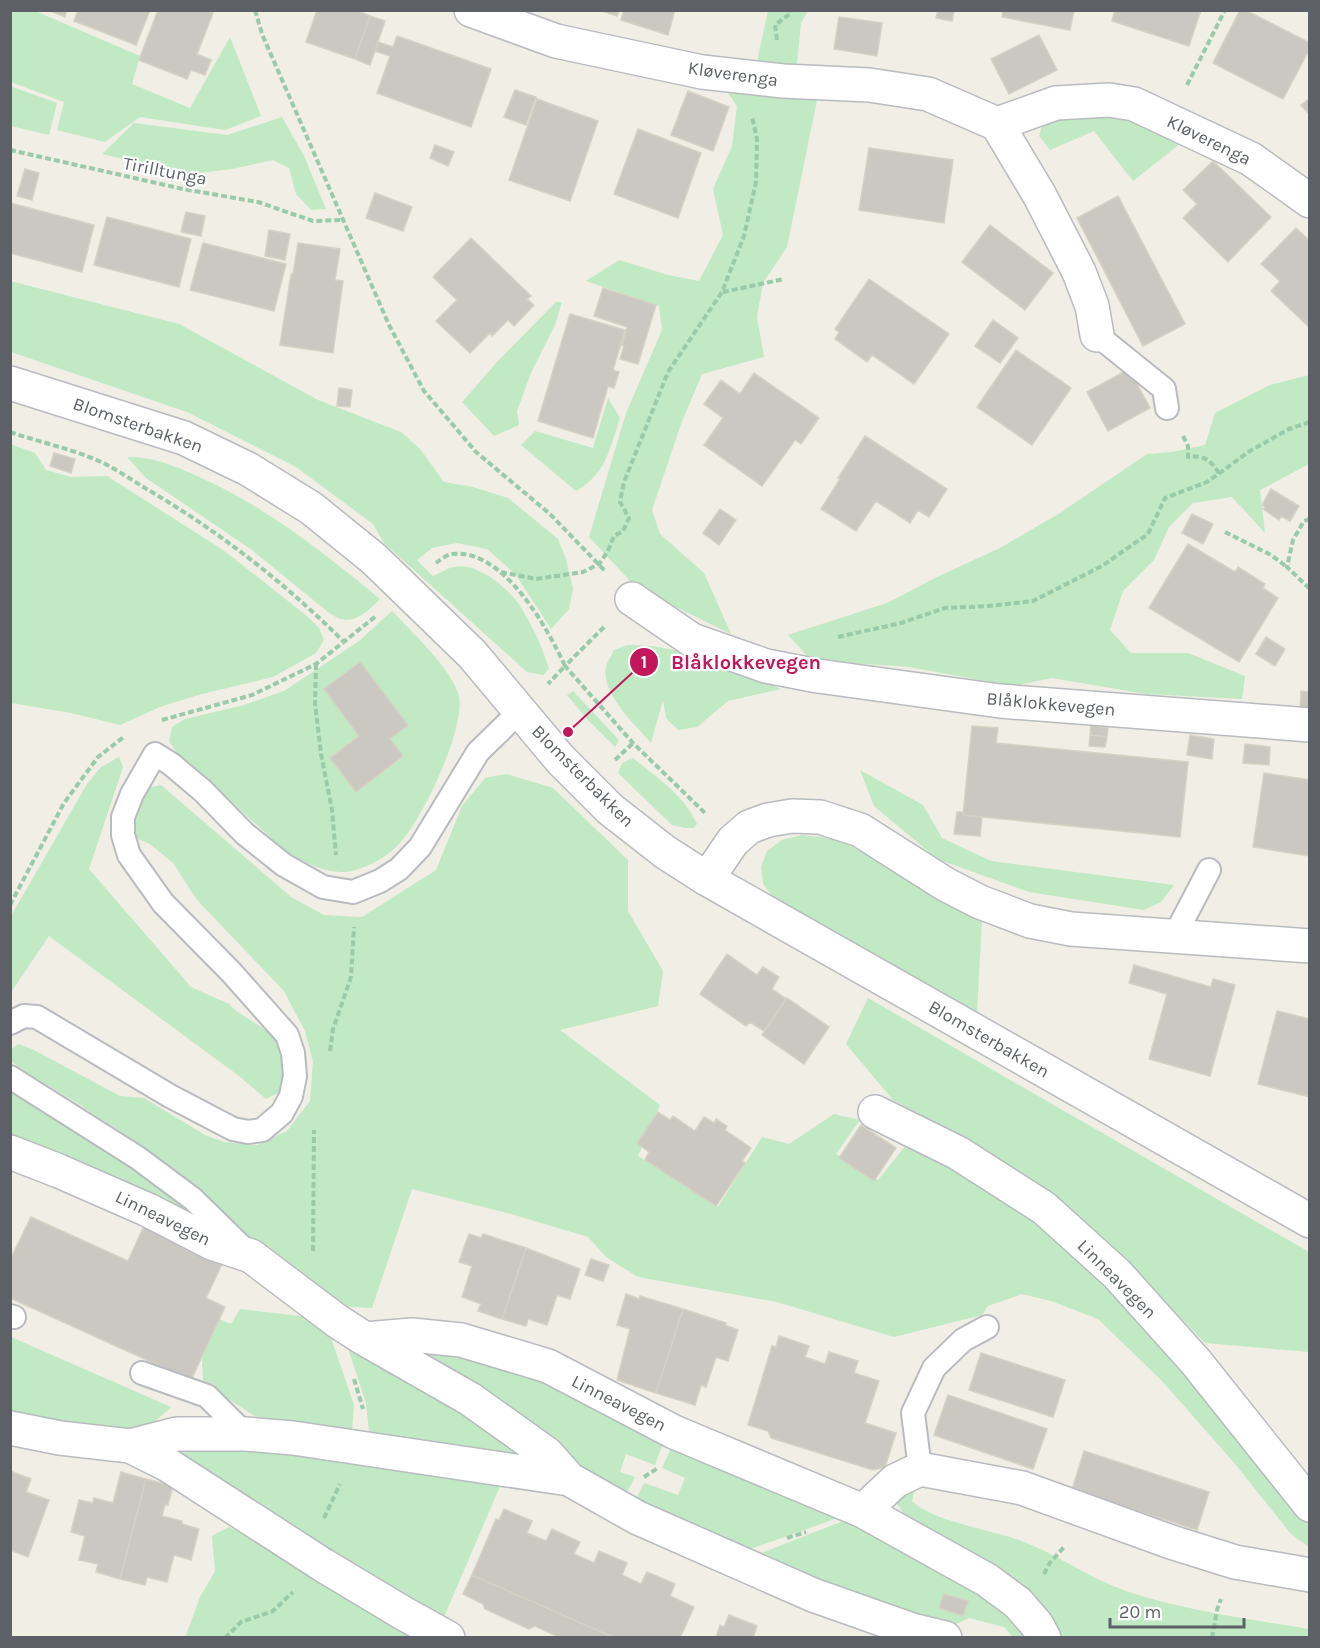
<svg xmlns="http://www.w3.org/2000/svg" width="1320" height="1648" font-family="Karla,sans-serif">
<style>
.green{fill:#c1e9c3;fill-rule:evenodd}
.building{fill:#cbc8c2;stroke:#d5d1c3;stroke-width:1.5}
.lines{fill:none;stroke-linecap:round;stroke-linejoin:round}
.service-casing{stroke:#b8bbc0;stroke-width:26}
.minor-casing{stroke:#b8bbc0;stroke-width:36}
.tertiary-casing{stroke:#b8bbc0;stroke-width:36}
.path{stroke:#99caaa;stroke-width:4;stroke-dasharray:6 3;stroke-linecap:butt}
.service{stroke:#fff;stroke-width:22}
.minor{stroke:#fff;stroke-width:33}
.tertiary{stroke:#fff;stroke-width:33}
.labels{text-anchor:middle;dominant-baseline:central;stroke-width:4.5;stroke-linejoin:round;paint-order:stroke}
.street-label{font-size:18px;fill:#5d6167;stroke:#fff}
.leader{fill:none;stroke:#c2185b;stroke-width:2}
.callout-dot{fill:#c2185b;stroke:#fff;stroke-width:2}
.mark-label{font-size:18px;text-anchor:middle;font-weight:bold;fill:#fff}
.callout-label{font-size:20px;text-anchor:middle;font-weight:bold;fill:#c2185b;stroke:#fff;stroke-width:4.5;stroke-linejoin:round;paint-order:stroke}
</style>
<rect width="100%" height="100%" fill="#f0eee5"/>
<path class="green" d="M10,11H35L140,56L132,84L190,108L230,37L261,116L225,130L140,117L105,142L57,130L64,102L11,82Z
M768,11H808L801,23L797,64L756,66Z
M10,86L57,103L49,135L11,126Z
M728,93L817,100L787,247L763,283L757,317L764,357L702,374L681,424L652,510L660,534L704,573L731,634L655,597L633,584L589,537L626,413L662,330L659,306L586,281L619,260L668,275L699,281L723,235L713,189L732,146L737,106Z
M1100,103L1186,139L1133,181L1094,131L1050,150L1039,136L1044,119Z
M282,117L304,156L326,209L311,210L296,194L289,168L273,160L232,169L190,174L102,154L134,123L227,135Z
M10,281L179,324L318,400L401,432L420,449L444,482L473,487L508,498L558,539L566,559L573,589L569,609L551,629L516,575L487,549L457,543L432,548L417,560L433,576C439,574 447,568 454,567C477,561 511,590 522,609C533,628 543,648 549,669L543,675L527,672L384,543L373,524L296,467L187,412L11,352Z
M556,302H562L555,325L531,373L517,411L519,425L494,436L462,402L497,362Z
M1309,375V464L1260,490L1265,533L1232,497L1193,503L1169,527L1154,560L1123,591L1110,630L1131,653H1188L1245,676L1242,699L1146,694L1052,678L1013,686L909,667L811,660L788,635L887,603L939,576L1000,548L1060,513L1147,454L1172,452L1205,445L1215,413L1270,385Z
M608,398L620,418C610,448 606,474 576,491L521,445L535,431L593,448Z
M10,444L35,453L46,470L71,477L107,476L223,550L259,578L308,617L319,628L324,640L316,653L273,677L198,695L160,707L120,725L71,713L11,703Z
M127,457C154,457 173,465 197,476C265,506 323,552 380,599C370,609 357,623 341,619C337,618 331,614 328,612L252,550L146,478Z
M392,611C410,630 454,671 459,697C465,730 421,823 397,846C386,858 358,873 341,872C323,872 304,862 290,853C281,848 273,839 265,832C235,807 208,778 177,753L169,741L172,727L185,719L244,705L284,691L359,641ZM359,662L408,725L390,739L403,757L356,792L330,758L359,736L324,689Z
M627,645C681,644 732,669 781,689L728,701L697,727L678,730L666,718L663,700L651,743C635,724 601,694 606,667C607,662 612,655 614,650Z
M573,691L619,740L615,747L588,720L567,695Z
M119,757L123,767L89,869L191,987L229,1004L236,1011L275,1036L289,1065L280,1092L266,1099L239,1076L49,936L11,992V916L87,784L101,767Z
M633,758C657,778 684,795 697,824L694,828H685L672,825L618,773L622,763Z
M860,770L923,805L942,838L991,861L1174,885L1161,902L1144,910L1029,892L937,859L874,806Z
M506,774L553,788L628,860V911L663,971L658,1006L560,1030L660,1105L638,1156L718,1207L762,1137L789,1144L834,1114L860,1120L836,1154L878,1180L910,1140L1072,1242L1309,1517V1547L1291,1534L1236,1465L1161,1380L1098,1319L1051,1301L1022,1294L988,1306L982,1315L894,1337L777,1302L638,1277L606,1257L588,1237L511,1214L412,1189L372,1308L336,1306L266,1258L213,1204L141,1145L74,1101L26,1072L12,1062L10,1050L18,1044L32,1049L120,1096L144,1098L205,1135L224,1142L257,1145L287,1131L310,1101L313,1061L305,1031L284,991L197,900L173,863L150,844L129,835L136,796L151,787L161,785L291,897L324,915L362,917L436,870L462,806L485,778Z
M802,835L838,839L982,920L977,1012L908,975L773,897L763,884L761,867L767,851L782,840Z
M868,998L1309,1252V1352L1205,1343L1135,1271L997,1159L893,1100L846,1044Z
M10,1089L118,1156L194,1214L193,1219L11,1137Z
M240,1309L317,1318L329,1332L354,1405L352,1431L259,1419L203,1382L202,1358L219,1319L231,1324Z
M344,1336L523,1452L518,1457L374,1438L369,1432L366,1403Z
M11,1337L171,1407L150,1426L103,1433L11,1414Z
M428,1349L516,1364L666,1435L655,1465L626,1454L620,1472L635,1477L625,1496L589,1477L424,1354Z
M675,1439L846,1515L745,1551L635,1501L644,1483L678,1495L685,1478L662,1468Z
M180,1441L504,1477L441,1624L179,1457L177,1448Z
M923,1481L914,1491L912,1501C932,1521 991,1530 1019,1540C1056,1553 1088,1578 1126,1591C1186,1611 1248,1619 1309,1629V1637H1058L1041,1603L1023,1590L923,1532L904,1514L896,1502L905,1486Z
M851,1518L979,1591L1025,1631L1021,1636H1012L1004,1627L969,1618L952,1626L846,1592L756,1555Z
M229,1527L280,1553L426,1637H230L233,1634L229,1637L185,1638L200,1597L215,1571L212,1536Z"/>
<path class="building" d="M48,10H67L65,17Z
M78,10H150L136,45L74,21Z
M158,10H206L213,13L197,54L211,60L205,75L191,70L187,79L139,60Z
M317,10H355L370,16L355,59L306,42Z
M599,10H619L617,16Z
M624,10H675L668,35L621,20Z
M938,10H954L952,21L936,18Z
M1003,10H1074L1070,30L1002,17Z
M1115,10H1201L1189,46L1112,21Z
M1240,10H1245L1310,43V48L1283,99L1213,63Z
M370,16L385,21L370,65L355,59Z
M839,17L882,23L877,56L834,49Z
M1039,35L1057,70L1009,94L991,59Z
M397,36L491,69L471,127L377,93L390,56L375,51L378,42L393,47Z
M515,90L536,97L526,125L504,117Z
M688,91L729,107L713,151L671,135Z
M1310,98V115L1301,105Z
M537,99L598,121L570,201L509,180Z
M638,129L701,153L678,218L614,194Z
M435,145L454,152L448,166L430,158Z
M869,148L953,160L944,223L859,210Z
M1213,161L1271,217L1228,262L1183,218L1197,204L1183,190Z
M25,169L39,173L32,200L17,196Z
M375,193L412,207L403,231L366,218Z
M1118,196L1185,324L1143,346L1077,218Z
M10,203L94,225L82,272L10,253Z
M186,212L205,216L201,236L181,232Z
M107,217L191,239L179,287L94,265Z
M990,225L1053,273L1025,310L962,262Z
M1296,228L1310,241V328L1271,291L1280,281L1261,264Z
M269,230L290,234L285,260L265,256Z
M471,238L531,296L527,299L534,305L514,326L508,320L492,336L490,333L470,353L436,321L457,300L433,277Z
M203,243L286,264L274,311L190,290Z
M298,243L340,249L335,280L343,281L333,353L280,345L291,274H293Z
M869,279L949,334L914,384L872,355L867,362L835,339L839,332L835,329Z
M603,288L656,305L638,364L620,359L624,346L622,345L627,327L594,316Z
M570,314L625,330L613,370L619,372L614,388L608,386L593,438L538,421Z
M993,320L1018,338L1000,363L975,346Z
M1016,350L1071,388L1032,445L977,407Z
M1129,369L1150,408L1108,431L1087,392Z
M754,373L819,418L801,444L795,440L762,486L704,445L723,418L704,404L721,380L740,394Z
M339,388L352,390L350,407L337,406Z
M865,436L947,489L929,517L918,510L910,523L876,501L856,531L821,509L840,479L838,478Z
M54,453L75,459L71,473L50,466Z
M1271,489L1299,506L1290,521L1281,516L1279,520L1263,509L1265,507L1262,505Z
M720,509L736,520L719,545L703,533Z
M1192,514L1213,524L1203,544L1182,533Z
M1188,544L1235,572L1238,567L1265,584L1263,588L1278,598L1239,662L1149,608Z
M1266,637L1285,649L1275,666L1256,654Z
M360,662L408,725L390,739L403,756L356,792L330,758L359,736L324,689Z
M1301,691L1310,692V709H1300Z
M1091,725L1108,728L1107,737L1090,735Z
M972,726L998,728L996,743L1188,762L1180,837L963,815Z
M1090,735L1107,737L1105,747L1089,746Z
M1190,735L1214,739L1212,759L1187,755Z
M1245,744L1270,747L1269,765L1243,763Z
M1264,773L1310,780V856L1253,847Z
M957,812H963V815L982,817L980,836L954,834Z
M727,954L757,975L763,967L779,977L772,989L786,999L764,1031L750,1022L746,1026L700,994Z
M1134,965L1211,987L1213,979L1235,985L1210,1076L1149,1059L1167,994L1129,983Z
M787,998L829,1027L804,1064L762,1035Z
M1277,1011L1310,1019V1097L1258,1084Z
M658,1112L670,1120L673,1116L695,1131L704,1117L714,1123L716,1119L727,1126L725,1130L751,1148L742,1161L745,1163L716,1206L645,1160L649,1152L637,1143Z
M861,1125L896,1148L874,1181L839,1158Z
M31,1217L128,1261L144,1226L223,1262L206,1298L225,1307L191,1380L10,1298V1260Z
M469,1234L481,1238L483,1234L526,1248L502,1319L478,1311L481,1304L462,1297L472,1266L459,1262Z
M526,1248L580,1269L570,1299L557,1295L547,1325L528,1319L526,1326L502,1319Z
M591,1259L609,1265L603,1281L585,1275Z
M626,1294L639,1299L640,1296L683,1309L656,1393L617,1380L630,1329L617,1325Z
M683,1309L726,1323L725,1325L738,1330L728,1361L716,1357L706,1387L701,1385L695,1405L656,1393Z
M779,1336L809,1346L805,1357L825,1364L829,1352L858,1361L854,1373L879,1381L865,1423L896,1433L885,1467L873,1470L771,1438L768,1431L748,1425L772,1346L776,1347Z
M981,1353L1065,1380L1053,1417L969,1390Z
M948,1395L1047,1429L1033,1469L934,1435Z
M1084,1451L1209,1492L1197,1530L1072,1490Z
M10,1471L31,1479L26,1492L49,1500L28,1557L10,1550Z
M121,1472L146,1479L120,1579L96,1572L98,1564L79,1560L85,1536L71,1532L79,1500L93,1503L94,1498L113,1503Z
M146,1479L173,1486L168,1505L165,1504L162,1516L182,1521V1524L199,1529L191,1560L174,1555L167,1582L147,1577L145,1585L120,1579Z
M504,1509L532,1521L527,1533L546,1541L552,1529L580,1542L574,1554L594,1563L599,1551L627,1563L622,1575L641,1584L647,1572L675,1584L670,1596L694,1607L680,1638H615L472,1575L496,1519L499,1520Z
M472,1575L615,1638H561L535,1626L529,1629L485,1609L483,1604L463,1594Z
M944,1594L968,1601L963,1616L939,1608Z
M729,1615L757,1626L753,1638H716L720,1625L724,1627Z"/>
<g class="lines">
<g class="service-casing">
<path id="service" d="M1097,335L1164,389L1167,408
M1174,937L1209,870
M10,1023L24,1016L37,1017L170,1096L233,1129L248,1132L262,1130L282,1113L291,1096L295,1076L293,1053L287,1035L231,972L163,903L129,855L123,835V817L132,794L155,754L171,764L203,791L245,834L284,865L323,887L353,892L380,881L399,869L420,847L478,752L519,712
M10,1077L138,1158L193,1199L245,1250
M10,1316L14,1317
M142,1373L207,1396L245,1434
M920,1469L913,1413L934,1368L963,1340L987,1327"/>
</g>
<g class="minor-casing">
<path id="minor" d="M471,10L556,41L702,72L783,81L869,85L928,94L997,124L1040,196L1079,272L1092,306L1097,335
M997,124L1056,103L1109,100L1134,104L1251,159L1310,201
M632,599L692,640L766,666L818,676L1000,701L1310,725
M707,879L733,841L749,827L768,820L792,816L820,817L860,830L945,884L980,902L1030,921L1071,929L1310,946
M875,1112L958,1153L1044,1208L1117,1274L1196,1362L1310,1505
M10,1152L59,1171L148,1210L212,1243L251,1256L337,1321L365,1339L470,1399L547,1454L569,1479
M365,1339L412,1335L461,1340L548,1366L674,1432L863,1511L987,1580L1018,1603L1037,1625L1044,1638
M10,1428L60,1438L130,1446L168,1465L323,1565L403,1613L448,1638
M130,1446L177,1434H245L293,1438L569,1479L638,1518L813,1595L912,1630L945,1638
M863,1511L895,1481L920,1469L1022,1488L1171,1542L1235,1562L1310,1575"/>
</g>
<g class="tertiary-casing">
<path id="tertiary" d="M10,383L184,438L248,469L311,508L374,559L472,654L561,760L610,809L665,852L707,879L1310,1221"/>
</g>
<path class="path" d="M255,10L262,34L389,325L424,391L476,452L550,514L606,572
M777,40L775,25L791,13V10
M1187,85L1225,10
M10,150L183,189L258,202L313,221L341,220
M723,292L784,279
M10,432C36,441 64,447 89,457C109,464 127,477 145,488C217,530 284,582 343,641
M1183,436L1188,446V457C1205,455 1210,460 1219,473
M1310,519L1304,521L1293,540L1287,567L1310,589
M1225,532L1271,555L1287,567
M436,563C440,560 446,555 452,554C503,548 547,627 565,666L548,684
M501,572L536,579L583,572L599,564L608,551L614,536L623,531L629,518L620,502L624,482L668,372L722,292L744,236L756,182L757,139L752,117
M604,627L565,666L633,743L706,814
M838,637L901,623L945,608L989,606L1033,601L1102,566L1148,534L1165,498L1207,482L1250,451L1289,429L1310,422
M316,664L315,703L321,754L332,810L336,855
M162,720L252,695L316,664L376,616
M615,760L633,743
M10,905L64,803L98,757L125,736
M330,1051L333,1029L351,977L354,927
M313,1251L314,1130
M354,1379L363,1409
M644,1477L658,1468
M324,1518L340,1484
M787,1538L806,1532
M1044,1574L1049,1564L1065,1546
M225,1638L241,1622L273,1611L293,1592
M1212,1638L1217,1610L1221,1599"/>
<use href="#service" class="service"/>
<use href="#minor" class="minor"/>
<use href="#tertiary" class="tertiary"/>
</g>
<g class="labels">
<g class="street-label">
<text transform="translate(733 74) rotate(8)">Kløverenga</text>
<text transform="translate(1209 140) rotate(26)">Kløverenga</text>
<text transform="translate(165 171) rotate(11)">Tirilltunga</text>
<text transform="translate(138 425) rotate(19)">Blomsterbakken</text>
<text transform="translate(1051 704) rotate(5)">Blåklokkevegen</text>
<text transform="translate(583 776) rotate(45)">Blomsterbakken</text>
<text transform="translate(989 1039) rotate(30)">Blomsterbakken</text>
<text transform="translate(163 1218) rotate(26)">Linneavegen</text>
<text transform="translate(1117 1279) rotate(45)">Linneavegen</text>
<text transform="translate(619 1403) rotate(27)">Linneavegen</text>
</g>
</g>
<path class="leader" d="M568 732L644 662"/>
<g class="callout-dot">
<circle cx="568" cy="732" r="6"/>
<circle cx="644" cy="662" r="15"/>
</g>
<g class="mark-label">
<text x="644" y="668">1</text>
</g>
<g class="callout-label">
<text x="746" y="669">Blåklokkevegen</text>
</g>
<rect width="1320" height="1648" fill="none" stroke="#5d6167" stroke-width="24"/>
<path d="M1110 1618v9h134v-9" fill="none" stroke="#5d6167" stroke-width="3"/>
<text x="1119" y="1618" font-size="18" fill="#5d6167" stroke="#ffffff" stroke-width="4.5" paint-order="stroke">20 m</text>
</svg>
